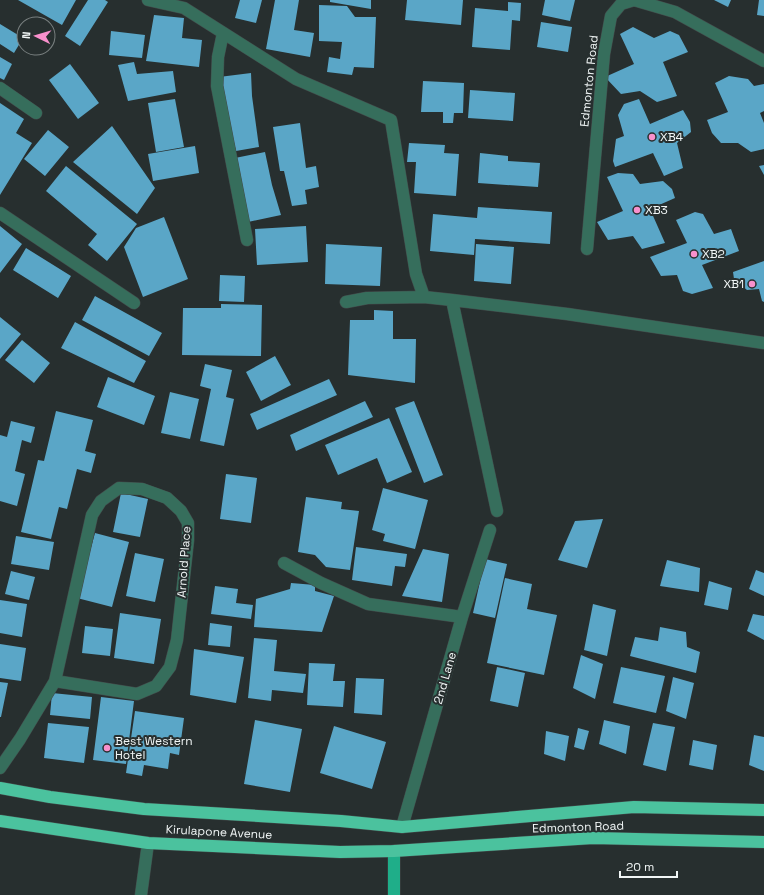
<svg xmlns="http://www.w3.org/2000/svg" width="764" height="895" font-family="'Space Grotesk',sans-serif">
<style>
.building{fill:#5aa6c7}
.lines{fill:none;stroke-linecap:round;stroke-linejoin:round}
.minor-casing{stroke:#434b4b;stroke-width:13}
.major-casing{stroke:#434b4b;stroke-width:13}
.highway-casing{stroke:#434b4b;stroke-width:13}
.minor{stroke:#366e5c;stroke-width:12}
.major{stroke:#1fae89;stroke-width:12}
.highway{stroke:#4bc29e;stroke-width:12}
.poi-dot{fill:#f890cc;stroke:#272f2f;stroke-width:1.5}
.labels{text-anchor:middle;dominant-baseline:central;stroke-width:4;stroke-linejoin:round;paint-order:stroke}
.street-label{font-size:12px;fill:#f1f6f6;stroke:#272f2f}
.poi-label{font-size:12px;fill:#f1f6f6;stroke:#272f2f;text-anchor:start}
</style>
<rect width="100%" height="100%" fill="#272f2f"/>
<path class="building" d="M18,0H76L62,25Z
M88,0H105L108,2L80,46L65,36Z
M240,0H262L256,23L235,18Z
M275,0H299L294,30L314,33L310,57L266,49Z
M330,0H371V9L330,2Z
M407,0H463L461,25L405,20Z
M545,0H575L570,21L542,15Z
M714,0H731L728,7Z
M759,0H764V16L757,15Z
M508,2L521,3L520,21L512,20L510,50L472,47L475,8L508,11Z
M319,5L347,6L355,17H376L374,68L354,67L352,75L327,72L329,57L340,59L342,42L319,41Z
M154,15L184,18L182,38L202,40L199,67L146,61Z
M541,22L572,27L568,52L537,47Z
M0,24L23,38L14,53L0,44Z
M633,27L654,38L670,31L679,35L688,52L663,62L677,96L657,102L640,91L621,94L605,77L634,64L620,34Z
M111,31L145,35L142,58L109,55Z
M0,57L12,64L4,80L0,78Z
M134,62L137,74L173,71L176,92L128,101L118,65Z
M70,64L99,103L78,119L49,80Z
M251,73L252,96L259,147L236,151L223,100L219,77Z
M729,76L748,79L754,86L764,84V111L760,113L764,123V149L751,152L738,143H721L712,133L707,120L728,112L715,83Z
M423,81L464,83L463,113H454L453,123H443V112H421Z
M470,90L515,93L513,121L468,118Z
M175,99L184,147L156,152L148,103Z
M639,99L650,124L683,110L690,122L691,132L677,143L683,168L664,176L653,153L615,167L613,161L616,139L624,136L618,115L624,104Z
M0,103L24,119L16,133L32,143L0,195Z
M300,123L306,168L316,166L319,187L305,190L307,204L292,206L284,171H280L273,127Z
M112,126L155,188L137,214L73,162Z
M48,130L69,147L45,176L24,159Z
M409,143L445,145L444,153L459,154L456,196L414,193L416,162H407Z
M195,146L199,173L153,181L148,154Z
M265,152L272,185L281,215L248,222L235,158Z
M480,153L508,156V161L540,163L538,187L478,183Z
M764,165V175L759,166Z
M66,166L137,224L107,261L88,245L97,234L46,191Z
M618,173L633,174L640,184L663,181L672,189L675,198L650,209L665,243L642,249L633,236L608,240L597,222L623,211L607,177Z
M478,207L552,212L550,244L475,239L474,255L430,251L433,214L477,218Z
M695,212L703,214L714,234L731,229L739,251L702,265L713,288L692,294L683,291L677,275L661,276L650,257L687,243L676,220Z
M164,217L188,279L143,297L124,247L136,228Z
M0,226L22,244L0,273Z
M306,226L308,262L257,265L255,229Z
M326,244L382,247L380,286L325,284Z
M476,244L514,247L511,284L474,281Z
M26,248L71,276L58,298L13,270Z
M764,261V302L762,301L759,289L747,290L734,279L733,272Z
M220,275L245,276L244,302L219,301Z
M95,296L162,333L149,356L82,320Z
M221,304L262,305L261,356L182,355L183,308H221Z
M374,310L393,311V339H416L415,383L348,375L350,320H374Z
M0,317L21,334L0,359Z
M75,322L146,361L134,383L61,348Z
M22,340L50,363L34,383L5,360Z
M275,356L291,385L261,401L246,372Z
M205,364L232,370L226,397L234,399L224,446L200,441L211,389L200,386Z
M108,377L155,396L144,425L97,407Z
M329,379L337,395L257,430L250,414Z
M170,392L199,399L190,439L161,433Z
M365,401L373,417L296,451L290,435Z
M414,401L443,475L424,483L395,408Z
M56,411L93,420L85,451L96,454L91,473L77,469L67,509L59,507L51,539L21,532L38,460L44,461Z
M389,418L412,472L387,483L377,458L338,475L325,445Z
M11,421L35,427L31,443L22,440L15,471L25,474L17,506L0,501V435L7,437Z
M226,474L257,478L251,523L220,519Z
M383,488L428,500L415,549L383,541L385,534L372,530Z
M121,493L148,499L140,537L113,532Z
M306,497L342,502L341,509L359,511L350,570L326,567L315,555L298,552Z
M603,519L587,568L558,560L575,521Z
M95,533L129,542L112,607L77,598Z
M16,536L54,542L49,570L11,564Z
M356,547L407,554L405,567L395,566L392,586L352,580Z
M423,549L449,554L442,602L402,596Z
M135,553L164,559L155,602L126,596Z
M485,559L507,564L495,618L473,613Z
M667,560L700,568L699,592L660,586Z
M756,570L764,573V596L749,589Z
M11,571L35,577L29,600L5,594Z
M505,578L532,584L527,609L557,615L544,675L487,663Z
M709,581L732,588L728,610L704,605Z
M291,583L315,585V591L334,596L322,632L254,627L256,599L290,589Z
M215,586L238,589L236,603L253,605L251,619L211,614Z
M0,600L27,604L22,637L0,633Z
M593,604L616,610L607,656L584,650Z
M120,613L161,619L154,664L114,658Z
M753,614L764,616V640L747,631Z
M210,623L232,626L230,647L208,645Z
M85,626L113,629L110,656L82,653Z
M660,627L686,632L687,647L700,652L696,673L630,656L635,637L658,641Z
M254,638L277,640L274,671L306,674L303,693L272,690L271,701L248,698Z
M0,644L26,648L21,681L0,678Z
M194,649L244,657L236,703L190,695Z
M581,655L603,664L595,699L573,688Z
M309,663L335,664L333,681H345L343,707L307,705Z
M497,667L525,673L518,707L490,701Z
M621,667L665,676L656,713L613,703Z
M673,677L694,683L686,719L666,711Z
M356,678L384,679L382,715L354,713Z
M0,682L8,683L1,717H0Z
M52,693L92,697L90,719L50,715Z
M101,697L134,701L126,764L93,760Z
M135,711L184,718L179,755L170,753L168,769L144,765L142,776L126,773Z
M255,720L302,729L290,792L244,784Z
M604,720L630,726L626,754L599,744Z
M48,723L89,727L84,763L44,758Z
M653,723L675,727L666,771L643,765Z
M334,726L386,742L372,789L320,773Z
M578,728L589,731L584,750L574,747Z
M546,731L569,736L565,761L544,754Z
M754,735L764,737V771L749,765Z
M693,740L717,745L713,770L689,765Z"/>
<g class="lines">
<g class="minor-casing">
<path id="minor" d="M148,0L184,8L296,79L391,120L416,274L424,297L452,300L497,511
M223,33L218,57L217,86L247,240
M0,88L36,113
M0,213L134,303
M587,249L604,54L611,16L621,4L634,0L675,12L764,61
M452,300L567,314L764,343
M346,302L367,298L424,297
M284,563L321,583L368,604L462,617
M0,768L20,739L55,681L92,515L101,501L119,488L142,489L167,498L181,511L188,523V540L177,640L170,667L156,686L137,694L55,681
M402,827L462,617L490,530
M141,895L148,843"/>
</g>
<g class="major-casing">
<path id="major" d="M394,851V895"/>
</g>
<g class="highway-casing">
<path id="highway" d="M0,788L50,797L144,809L341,821L402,827L634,807L764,810
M0,821L148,843L340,852L394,851L593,838L764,842"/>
</g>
<use href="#minor" class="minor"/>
<use href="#major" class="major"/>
<use href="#highway" class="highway"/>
</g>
<g class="poi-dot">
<circle cx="652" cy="137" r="4"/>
<circle cx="637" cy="210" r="4"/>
<circle cx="694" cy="254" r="4"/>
<circle cx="752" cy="284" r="4"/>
<circle cx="107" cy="748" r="4"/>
</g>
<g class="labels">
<g class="street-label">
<text transform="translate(589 81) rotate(-84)">Edmonton Road</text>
<text transform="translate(184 562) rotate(-86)">Arnold Place</text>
<text transform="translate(445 678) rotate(-74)">2nd Lane</text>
<text transform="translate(578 827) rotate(-2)">Edmonton Road</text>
<text transform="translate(219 832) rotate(3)">Kirulapone Avenue</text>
</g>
<g class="poi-label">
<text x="660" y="137">XB4</text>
<text x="645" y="210">XB3</text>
<text x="702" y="254">XB2</text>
<text x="744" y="284" text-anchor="end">XB1</text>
<text x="115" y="741">Best Western<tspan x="115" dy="14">Hotel</tspan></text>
</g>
</g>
<g transform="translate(36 36) rotate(275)"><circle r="19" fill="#272f2f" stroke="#787f7f"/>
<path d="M0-3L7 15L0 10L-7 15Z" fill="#f890cc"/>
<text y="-6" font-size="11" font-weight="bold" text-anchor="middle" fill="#f1f6f6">N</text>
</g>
<path d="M620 871v6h57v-6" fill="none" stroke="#f1f6f6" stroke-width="2"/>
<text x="626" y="871" font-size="12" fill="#f1f6f6" stroke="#272f2f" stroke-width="3" paint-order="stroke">20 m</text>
</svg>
